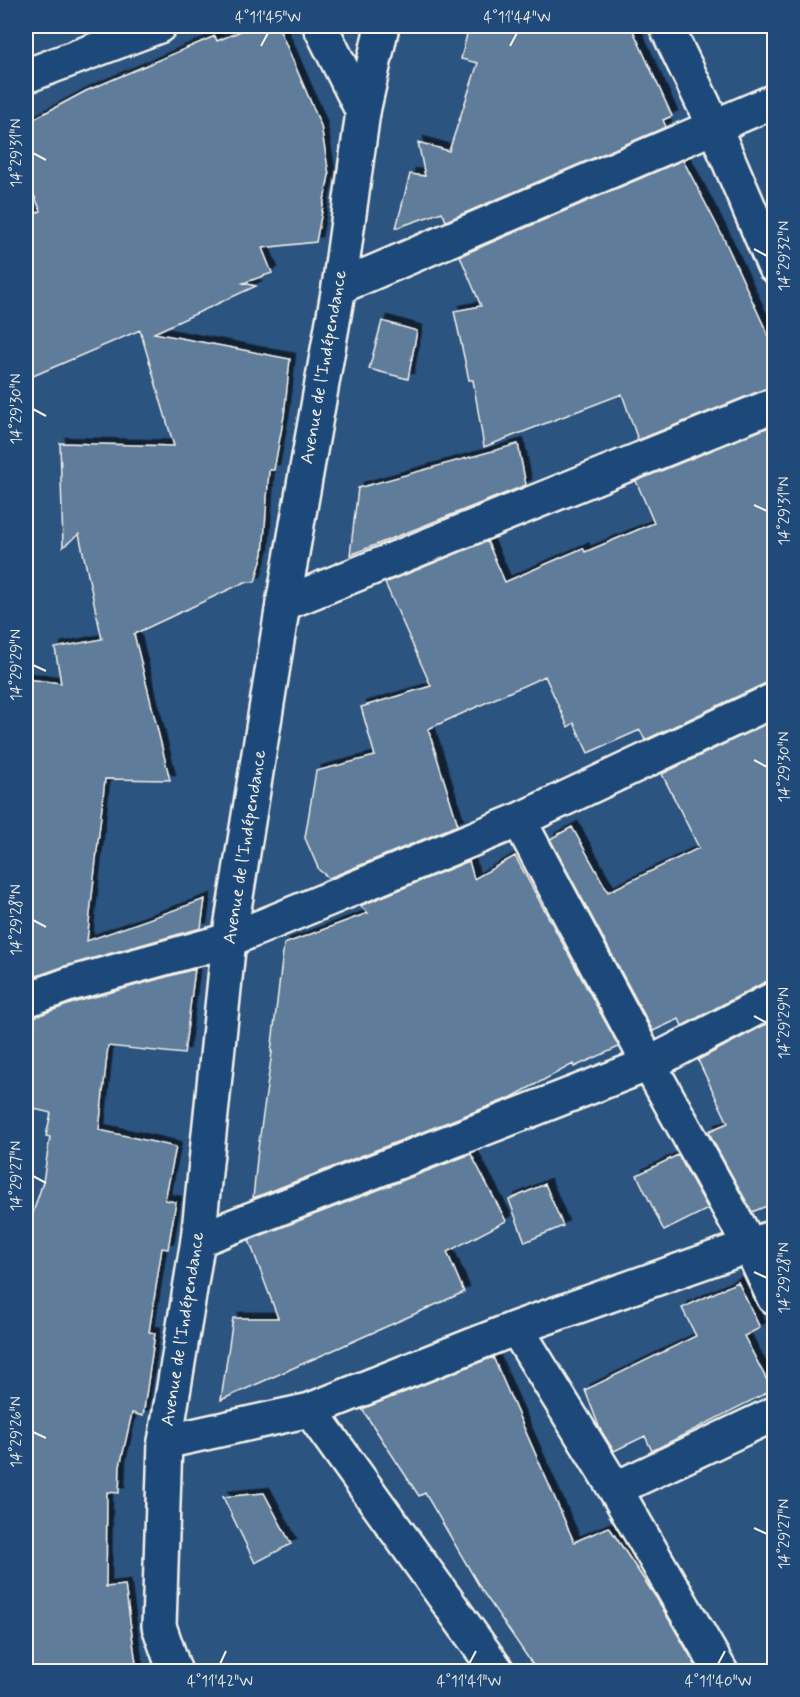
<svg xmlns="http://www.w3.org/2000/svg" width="800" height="1697" font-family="Mynerve,sans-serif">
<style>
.building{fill:#5e7b9a;stroke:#f4f1e8;stroke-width:1.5;filter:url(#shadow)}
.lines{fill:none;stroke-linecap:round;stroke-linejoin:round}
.street-casing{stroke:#f4f1e8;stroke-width:38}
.secondary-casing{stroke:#f4f1e8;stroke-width:38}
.street{stroke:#1f4a7a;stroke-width:33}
.secondary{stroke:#1f4a7a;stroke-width:33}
.ticks{fill:none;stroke:#f4f1e8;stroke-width:2}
.labels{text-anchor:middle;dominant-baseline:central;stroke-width:5;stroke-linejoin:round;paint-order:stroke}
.street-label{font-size:18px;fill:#f4f1e8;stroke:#1f4a7a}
.neatline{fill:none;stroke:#f4f1e8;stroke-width:2}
.ticks-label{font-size:15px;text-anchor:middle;fill:#f4f1e8}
</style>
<defs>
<filter id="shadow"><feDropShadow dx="5.5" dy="-5.5" stdDeviation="0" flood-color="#0009"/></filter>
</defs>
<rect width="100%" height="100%" fill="#2c5481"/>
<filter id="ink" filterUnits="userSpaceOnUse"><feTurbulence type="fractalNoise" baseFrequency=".0167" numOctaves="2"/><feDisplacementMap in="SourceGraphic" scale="12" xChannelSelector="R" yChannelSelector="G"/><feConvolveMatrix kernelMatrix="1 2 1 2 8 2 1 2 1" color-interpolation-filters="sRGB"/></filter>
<g filter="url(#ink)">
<path class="building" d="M253,26H278L321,126L329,175L316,242L262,248L272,273L243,283L256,286L154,333L290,359L284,416L274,470H269L263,554L255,582H245L134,634L170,780L105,779L87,941L205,899L201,928L65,966L31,978L26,927V781L30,722L26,721V679L61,683L55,648L102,639L79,534L63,547L60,443L174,446L140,330L26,379V218L41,211L26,177V123L86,91L215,36L217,41Z
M469,26H631L672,116L663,120L666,127L446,221L442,212L396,228L410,174L425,176L418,142L449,151L478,63L461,59Z
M683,160L724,239L774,348V387L767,388L638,440L622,394L484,447L473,380H469L454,311L481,306L460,256Z
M382,321L417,331L408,379L369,369Z
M774,425V681L766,683L645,740L640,730L588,753L574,723L568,727L545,676L428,729L458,825L329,878L319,870L305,838L316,771L375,756L361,707L431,686L385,583L487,541L505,582L583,548L585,552L654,523L636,481Z
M518,444L526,485L350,555L358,488Z
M774,720V980L765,982L682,1026L679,1019L653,1031L550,839L572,827L608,892L699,848L662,774Z
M515,856L619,1047L574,1067L573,1064L512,1097L253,1198L258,1149L272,1052H271L284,944L368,913L360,906L469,861L474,879Z
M195,969L184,1054L108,1046L99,1130L176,1147L165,1200L176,1202L168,1249L162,1248L149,1332L155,1333L143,1416L132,1413L120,1466L119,1493L107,1492L106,1587L125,1585L137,1671H26V1234L43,1182L50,1137L46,1136L51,1113L26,1107V1024L35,1021L34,1017L76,1002Z
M774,1020V1203L752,1212L712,1139L709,1131L728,1123L698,1060Z
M471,1154L506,1221L447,1252L464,1292L221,1400L233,1318H278L249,1240Z
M678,1155L708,1209L664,1231L637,1175Z
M545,1184L563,1226L525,1242L509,1200Z
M738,1282L760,1328L744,1336L772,1390L652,1451L645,1436L614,1451L600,1429L585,1390L696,1336L682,1308Z
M493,1357L574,1542L609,1527L657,1599L699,1671H537L481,1589L425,1493L419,1496L362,1409Z
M264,1493L291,1544L255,1563L223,1497Z"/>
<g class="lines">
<g class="street-casing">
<path id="street" d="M320,26L363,112
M666,26L714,126L774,266
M26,76L159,26
M339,287L774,101
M283,604L774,405
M519,820L649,1064L750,1246L774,1298
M26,1000L70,984L229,940L519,820L774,700
M198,1240L649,1064L774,999
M516,1328L615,1489L721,1672
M310,1410L498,1672
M165,1442L310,1410L516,1328L774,1237
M615,1489L774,1414"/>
</g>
<g class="secondary-casing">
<path id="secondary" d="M175,1672L159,1626L165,1442L198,1240L229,940L283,604L339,287L363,112L382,26"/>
</g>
<use href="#street" class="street"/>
<use href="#secondary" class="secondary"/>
</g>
</g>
<path class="ticks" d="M261,46L268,33M510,46L517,33M33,153L46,160M754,249L767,256M33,409L46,416M754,505L767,511M33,665L46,671M754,760L767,767M33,920L46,927M754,1016L767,1023M33,1176L46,1183M754,1272L767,1278M33,1432L46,1438M754,1528L767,1534M220,1664L226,1651M469,1664L476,1651M718,1664L725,1651"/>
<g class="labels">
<g class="street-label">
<text transform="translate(324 367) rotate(-80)">Avenue de l'Indépendance</text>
<text transform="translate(245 847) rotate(-81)">Avenue de l'Indépendance</text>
<text transform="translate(183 1329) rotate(-81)">Avenue de l'Indépendance</text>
</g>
</g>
<rect width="800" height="1697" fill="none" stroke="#1f4a7a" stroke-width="66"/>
<rect x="33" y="33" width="734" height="1631" class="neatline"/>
<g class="ticks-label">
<text x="268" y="22">4°11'45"W</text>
<text x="517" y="22">4°11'44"W</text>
<text transform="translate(16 153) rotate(-90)" y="5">14°29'31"N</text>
<text transform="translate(784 256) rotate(-90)" y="5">14°29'32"N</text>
<text transform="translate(16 409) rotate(-90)" y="5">14°29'30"N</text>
<text transform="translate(784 511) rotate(-90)" y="5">14°29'31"N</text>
<text transform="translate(16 665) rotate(-90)" y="5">14°29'29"N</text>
<text transform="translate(784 767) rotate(-90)" y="5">14°29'30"N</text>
<text transform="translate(16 920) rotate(-90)" y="5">14°29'28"N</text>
<text transform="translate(784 1023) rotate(-90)" y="5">14°29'29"N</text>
<text transform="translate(16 1176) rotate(-90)" y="5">14°29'27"N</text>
<text transform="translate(784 1278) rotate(-90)" y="5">14°29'28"N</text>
<text transform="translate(16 1432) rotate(-90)" y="5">14°29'26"N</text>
<text transform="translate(784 1534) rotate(-90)" y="5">14°29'27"N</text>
<text x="220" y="1686">4°11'42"W</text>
<text x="469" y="1686">4°11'41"W</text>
<text x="718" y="1686">4°11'40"W</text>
</g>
</svg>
